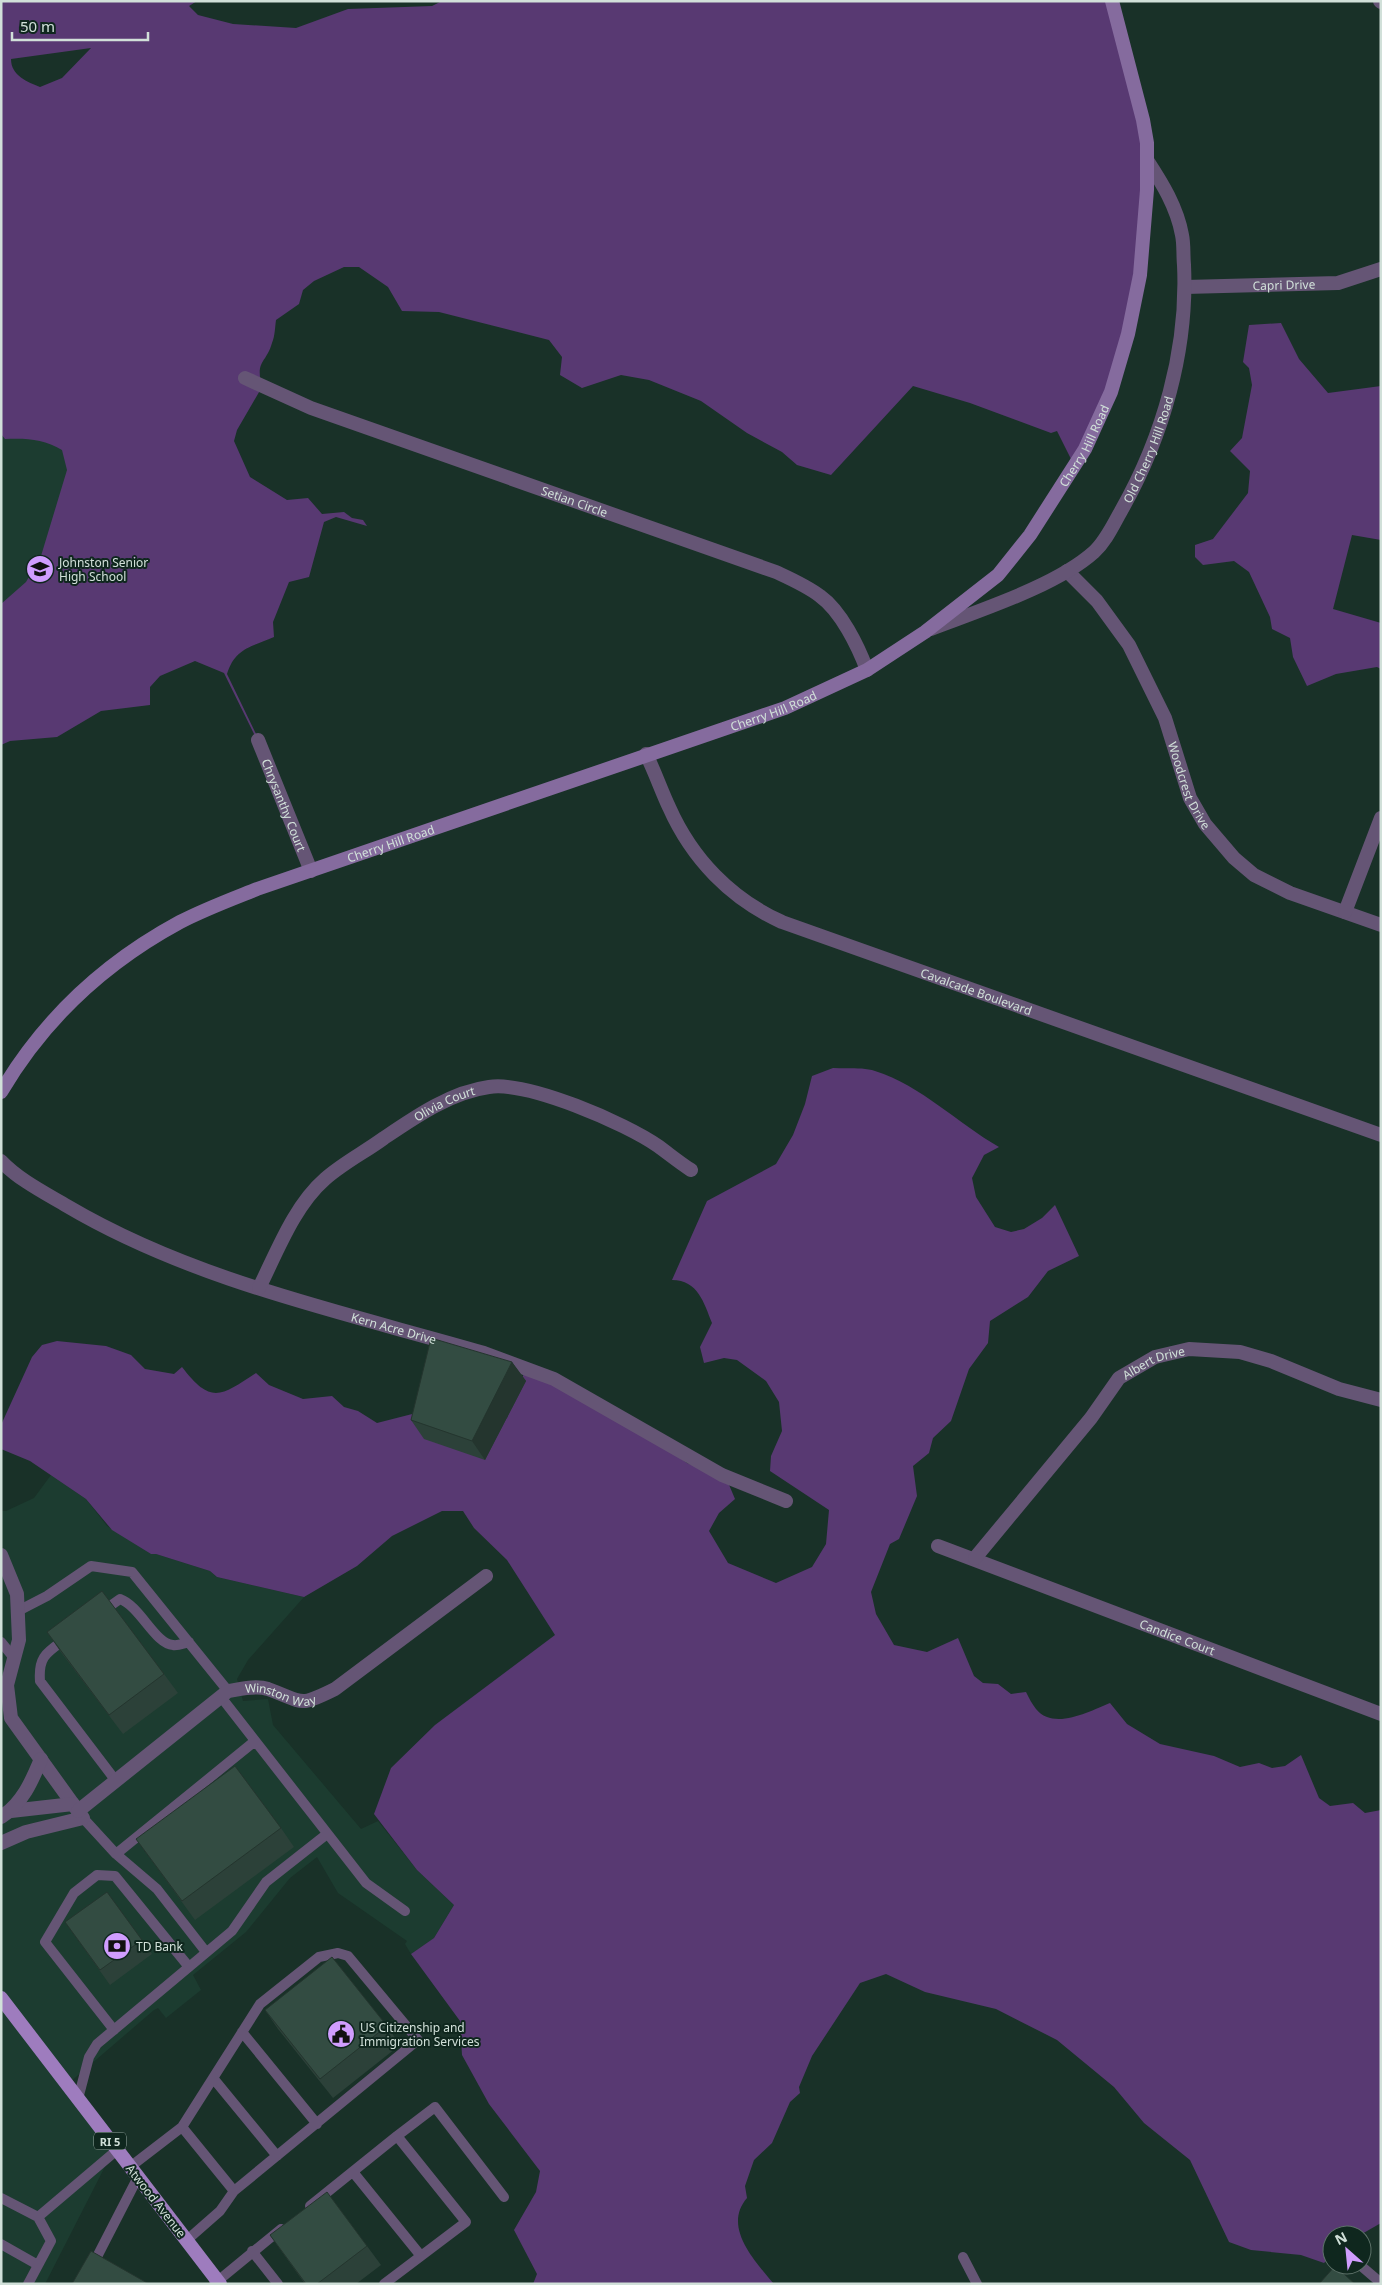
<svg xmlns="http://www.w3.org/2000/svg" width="1382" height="2285" font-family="'Noto Sans',sans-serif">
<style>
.built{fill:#1c3c30}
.green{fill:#583972;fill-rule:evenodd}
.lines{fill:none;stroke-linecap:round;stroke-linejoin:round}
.service{stroke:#655575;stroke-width:10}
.minor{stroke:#655575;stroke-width:14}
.secondary{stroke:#856b9e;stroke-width:14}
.primary{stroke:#9e7cbe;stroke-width:14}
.wall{fill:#2c4139}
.shaded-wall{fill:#24352e}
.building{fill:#334c42;stroke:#24352e}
.labels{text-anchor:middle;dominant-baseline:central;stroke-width:4;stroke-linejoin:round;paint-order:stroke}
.shield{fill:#0f271e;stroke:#97a8a1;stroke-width:1}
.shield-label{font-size:11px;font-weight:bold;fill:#d1e0d9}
.street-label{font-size:12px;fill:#d1e0d9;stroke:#0f271e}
.poi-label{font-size:12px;fill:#d1e0d9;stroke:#0f271e;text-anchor:start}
</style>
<rect width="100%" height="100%" fill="#193128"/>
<path class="built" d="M1,426L122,456L1,682Z
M51,1475L86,1499L107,1526L151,1554H156L210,1571L217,1577L304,1597L248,1660L237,1679L243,1701L268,1699L273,1725L361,1829L378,1821L417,1870L454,1905L434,1938L411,1954L405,1944L407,1941L338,1893L317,1857L290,1878L246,1932L193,1975L201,1990L166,2018L158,2008L154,2010L69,2083L116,2145L45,2284H1V1511H6L34,1498Z"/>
<path class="green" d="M1,1H197L189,6L198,15L233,24L296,28L348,9L432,6L442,1H1113L1143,118L1146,208L1112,389L1074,465L1057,431L1051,433L970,403L913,386L831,475L797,465L782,452L747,433L701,401L649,380L621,375L582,388L560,375L562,357L549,340L439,312L402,311L388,287L359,267H344L314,281L303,290L299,304L276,320C275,327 275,336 272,343C266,364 255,360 262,387L237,430L234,441L250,477L287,500L308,498L322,514L344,512L352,518L363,520L367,526L336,517L324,522L309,577L289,582L273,622L274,637C251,647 235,648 227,674L257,736V740L224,673L195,661L160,676L150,687V705L101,711L57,737L10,741L1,745V604L26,582L41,556L67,470L62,450C44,439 26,438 5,439L1,434ZM91,48L62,78L40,87C28,82 11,76 11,59Z
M1281,323L1299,359L1328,393L1381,386V540L1352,535L1333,609L1381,623V669L1377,667L1336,674L1307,686L1293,657L1290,638L1272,629L1270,617L1249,572L1234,561L1203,565L1195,557V545L1213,539L1248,493L1250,471L1230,451L1242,438L1252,385L1249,368L1243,362L1249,325Z
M833,1068C846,1069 863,1067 875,1071C922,1086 957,1123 999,1147L984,1155L972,1178L976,1197L995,1227L1011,1232L1024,1229L1042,1218L1055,1205L1079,1256L1048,1271L1028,1297L990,1321L988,1343L969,1369L951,1421L933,1438L929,1453L913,1466L917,1496L899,1539L890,1544L871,1592L876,1614L894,1645L927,1652L958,1638L974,1676L983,1683L998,1684L1011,1694L1026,1692C1029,1698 1032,1704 1036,1709C1054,1731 1090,1711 1110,1703L1127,1724L1160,1744L1214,1756L1240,1767L1259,1763L1272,1768L1285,1766L1301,1755L1319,1798L1330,1806L1353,1803L1365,1813L1381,1810V2223L1360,2235H1332V2255L1324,2263L1301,2255L1251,2250L1229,2242L1190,2160L1144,2123L1114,2087L1057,2040L996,2009L925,1992L886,1974L860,1983L812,2056L799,2087L800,2093L790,2102L772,2143L754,2160L745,2186L747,2198C722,2227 755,2261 774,2284H533L537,2274L514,2230L536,2192L540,2171L489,2104L462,2055L460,2021L411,1954L434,1938L454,1905L417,1870L374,1814L391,1768L435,1725L555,1635L507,1560L474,1528L463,1511H442L392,1536L357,1566L304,1597L217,1577L210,1571L156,1554H151L112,1530L86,1499L30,1461L1,1449V1425L32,1357L42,1345L57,1341L106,1346L131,1355L145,1369L174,1374L182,1367C211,1405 221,1396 256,1373L269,1385L303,1399L332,1396L344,1407L358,1411L377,1423L420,1412L490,1428L507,1418L526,1368L629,1422L687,1463L727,1480L735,1499L719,1513L709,1531L728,1563L776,1583L812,1567L826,1544L829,1510L770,1471L771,1456L782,1431L779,1402L766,1381L737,1360L724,1358L704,1363L700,1347L712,1323C704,1303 698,1280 672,1280L707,1201L776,1164L793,1135L805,1104L812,1076Z"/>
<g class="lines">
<path class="service" d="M18,1611L47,1596L91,1566L132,1572L228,1691
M103,1611L120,1599C140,1606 155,1644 173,1645C178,1646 184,1643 189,1642
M67,1638C48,1652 38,1655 40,1681L116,1781
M1,1642L14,1658
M221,1697L366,1883L405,1911
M83,1818L116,1854L157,1889L206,1952
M116,1854L255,1741
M114,2030L45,1942L74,1893L97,1875L115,1876L189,1967
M242,2032L317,2124
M213,2078L277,2156
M78,2099L89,2057L97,2044L232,1931L266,1882L327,1834
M182,2127L234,2191
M397,2136L435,2107L504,2197
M130,2167L182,2127L260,2004L319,1957L338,1953L348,1956L418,2040L234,2191L220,2211L187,2240
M353,2172L421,2256
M1,2198L38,2217L117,2150
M310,2206L397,2136L466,2222L384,2284
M1,2244L38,2265
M252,2251L278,2284
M963,2257L977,2284
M1360,2265L1381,2283
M28,2284L51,2241L38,2217
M83,2284L138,2177
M214,2284L281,2229"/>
<g class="minor">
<path d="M1380,1L1381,2"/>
<path id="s1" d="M1185,287L1338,283L1381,269"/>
<path id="s2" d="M245,378L311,408L776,572C791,579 807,586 820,596C841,611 858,646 867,670"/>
<path id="s3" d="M1067,571L1097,601L1129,645L1165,718L1190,798L1205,824L1234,858L1254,875L1290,893L1381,925"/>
<path id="s4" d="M931,629C980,610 1056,586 1094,552C1106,541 1113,525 1121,511C1163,437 1188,350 1184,265C1183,255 1184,244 1182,235C1177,207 1162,183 1147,160"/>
<path id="s5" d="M258,740L311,871"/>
<path id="s6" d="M646,754C655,772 661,790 669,807C692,859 731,899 782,922L1381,1135"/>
<path d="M1345,912L1381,818"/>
<path id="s7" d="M1,1161C19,1180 45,1193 67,1206C194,1281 343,1312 484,1353L554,1379L722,1475L786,1501"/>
<path id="s8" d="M259,1288C277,1252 294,1206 325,1179C343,1163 365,1152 384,1138C415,1117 451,1092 489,1087C528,1081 625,1123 658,1146C669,1154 680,1163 691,1170"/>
<path id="s9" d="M938,1546L1381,1714"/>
<path d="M1,1555L17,1594L19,1640L7,1685L11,1718L83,1818L26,1832L1,1843"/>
<path id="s10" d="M975,1558L1091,1418L1119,1378L1155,1357L1189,1349L1240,1352L1271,1361L1339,1389L1381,1400"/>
<path d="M11,1811L73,1804"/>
<path id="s11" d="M78,1811L228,1691C241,1689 256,1685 268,1689C304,1702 297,1708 335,1689L486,1576"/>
<path d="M1,1817C22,1804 32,1781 41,1759"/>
</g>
<path class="secondary" id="s12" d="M1,1092C44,1019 106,962 180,922C205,909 232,899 257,889L785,708L867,670L925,632L998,575L1030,535L1085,449L1111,392L1128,334L1140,275L1147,190V143L1143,120L1112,1"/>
<path class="primary" d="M1,1998L220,2284"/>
</g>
<path class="wall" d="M512,1362L526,1381L485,1460L424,1439L411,1420Z
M47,1632L164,1674L178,1693L123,1734L60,1651Z
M281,1828L294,1847L195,1920L136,1839Z
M65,1922L142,1940L152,1954L110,1985Z
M265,2010L387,2026L400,2045L333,2098L278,2029Z
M270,2235L367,2246L381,2265L356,2284H305Z"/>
<path class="shaded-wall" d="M512,1362L526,1381L485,1460L472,1441Z
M1,2253L4,2257L1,2263Z"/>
<path class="building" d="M431,1338L512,1362L472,1441L411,1420Z
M102,1591L164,1674L109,1715L47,1632Z
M235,1766L281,1828L182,1901L136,1839Z
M107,1892L142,1940L100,1970L65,1922Z
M332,1957L387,2026L320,2079L265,2010Z
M327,2192L367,2246L317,2284H306L270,2235Z
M91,2251L149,2284H72Z
M1335,2266L1355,2284H1319Z"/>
<defs>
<g id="school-disc" transform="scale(1.4375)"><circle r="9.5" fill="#d09dfe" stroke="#0f271e"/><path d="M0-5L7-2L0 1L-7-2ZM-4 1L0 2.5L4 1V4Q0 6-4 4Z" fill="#111"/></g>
<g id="bank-disc" transform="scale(1.4375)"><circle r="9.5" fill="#d09dfe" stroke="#0f271e"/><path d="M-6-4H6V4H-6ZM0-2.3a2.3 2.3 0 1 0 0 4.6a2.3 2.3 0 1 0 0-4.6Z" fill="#111"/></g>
<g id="civic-disc" transform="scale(1.4375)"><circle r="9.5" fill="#d09dfe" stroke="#0f271e"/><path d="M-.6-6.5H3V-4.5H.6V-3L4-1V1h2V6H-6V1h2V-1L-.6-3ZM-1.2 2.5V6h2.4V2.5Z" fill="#111"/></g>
</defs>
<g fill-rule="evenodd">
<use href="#school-disc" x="40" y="569"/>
<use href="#bank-disc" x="117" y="1946"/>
<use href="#civic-disc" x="341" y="2034"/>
</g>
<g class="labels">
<rect class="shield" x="94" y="2132.5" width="32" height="17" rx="4"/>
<g class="shield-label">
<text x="110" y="2141">RI 5</text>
</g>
<g class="street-label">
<text stroke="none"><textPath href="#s1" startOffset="99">Capri Drive</textPath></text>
<text stroke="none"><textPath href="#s12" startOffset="1300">Cherry Hill Road</textPath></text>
<text stroke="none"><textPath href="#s4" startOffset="298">Old Cherry Hill Road</textPath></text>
<text stroke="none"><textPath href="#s2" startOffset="352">Setian Circle</textPath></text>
<text stroke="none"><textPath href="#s12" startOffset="880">Cherry Hill Road</textPath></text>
<text stroke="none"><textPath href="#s3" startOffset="250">Woodcrest Drive</textPath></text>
<text stroke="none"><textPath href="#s5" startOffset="70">Chrysanthy Court</textPath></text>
<text stroke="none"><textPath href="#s12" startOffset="475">Cherry Hill Road</textPath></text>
<text stroke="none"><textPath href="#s6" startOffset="429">Cavalcade Boulevard</textPath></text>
<text stroke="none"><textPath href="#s8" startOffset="270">Olivia Court</textPath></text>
<text stroke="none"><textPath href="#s7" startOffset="430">Kern Acre Drive</textPath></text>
<text stroke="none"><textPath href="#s10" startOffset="269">Albert Drive</textPath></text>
<text stroke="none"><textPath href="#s9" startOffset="256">Candice Court</textPath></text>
<text stroke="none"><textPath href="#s11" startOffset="246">Winston Way</textPath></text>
<text transform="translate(156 2201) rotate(52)">Atwood Avenue</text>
</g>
<g class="poi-label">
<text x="59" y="562">Johnston Senior<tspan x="59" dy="14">High School</tspan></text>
<text x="136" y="1946">TD Bank</text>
<text x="360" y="2027">US Citizenship and<tspan x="360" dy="14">Immigration Services</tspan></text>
</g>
</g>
<rect width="1382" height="2285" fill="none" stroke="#d1e0d9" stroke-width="5"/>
<g transform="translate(1347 2250) rotate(333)"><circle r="24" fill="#0f271e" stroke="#5d7169"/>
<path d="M0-4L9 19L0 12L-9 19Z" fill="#d09dfe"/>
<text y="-8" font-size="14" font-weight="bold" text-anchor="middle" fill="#d1e0d9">N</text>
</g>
<path d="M12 32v8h136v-8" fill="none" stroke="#d1e0d9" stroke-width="2.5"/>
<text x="20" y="32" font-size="15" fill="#d1e0d9" stroke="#0f271e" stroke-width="4" paint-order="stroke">50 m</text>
</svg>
